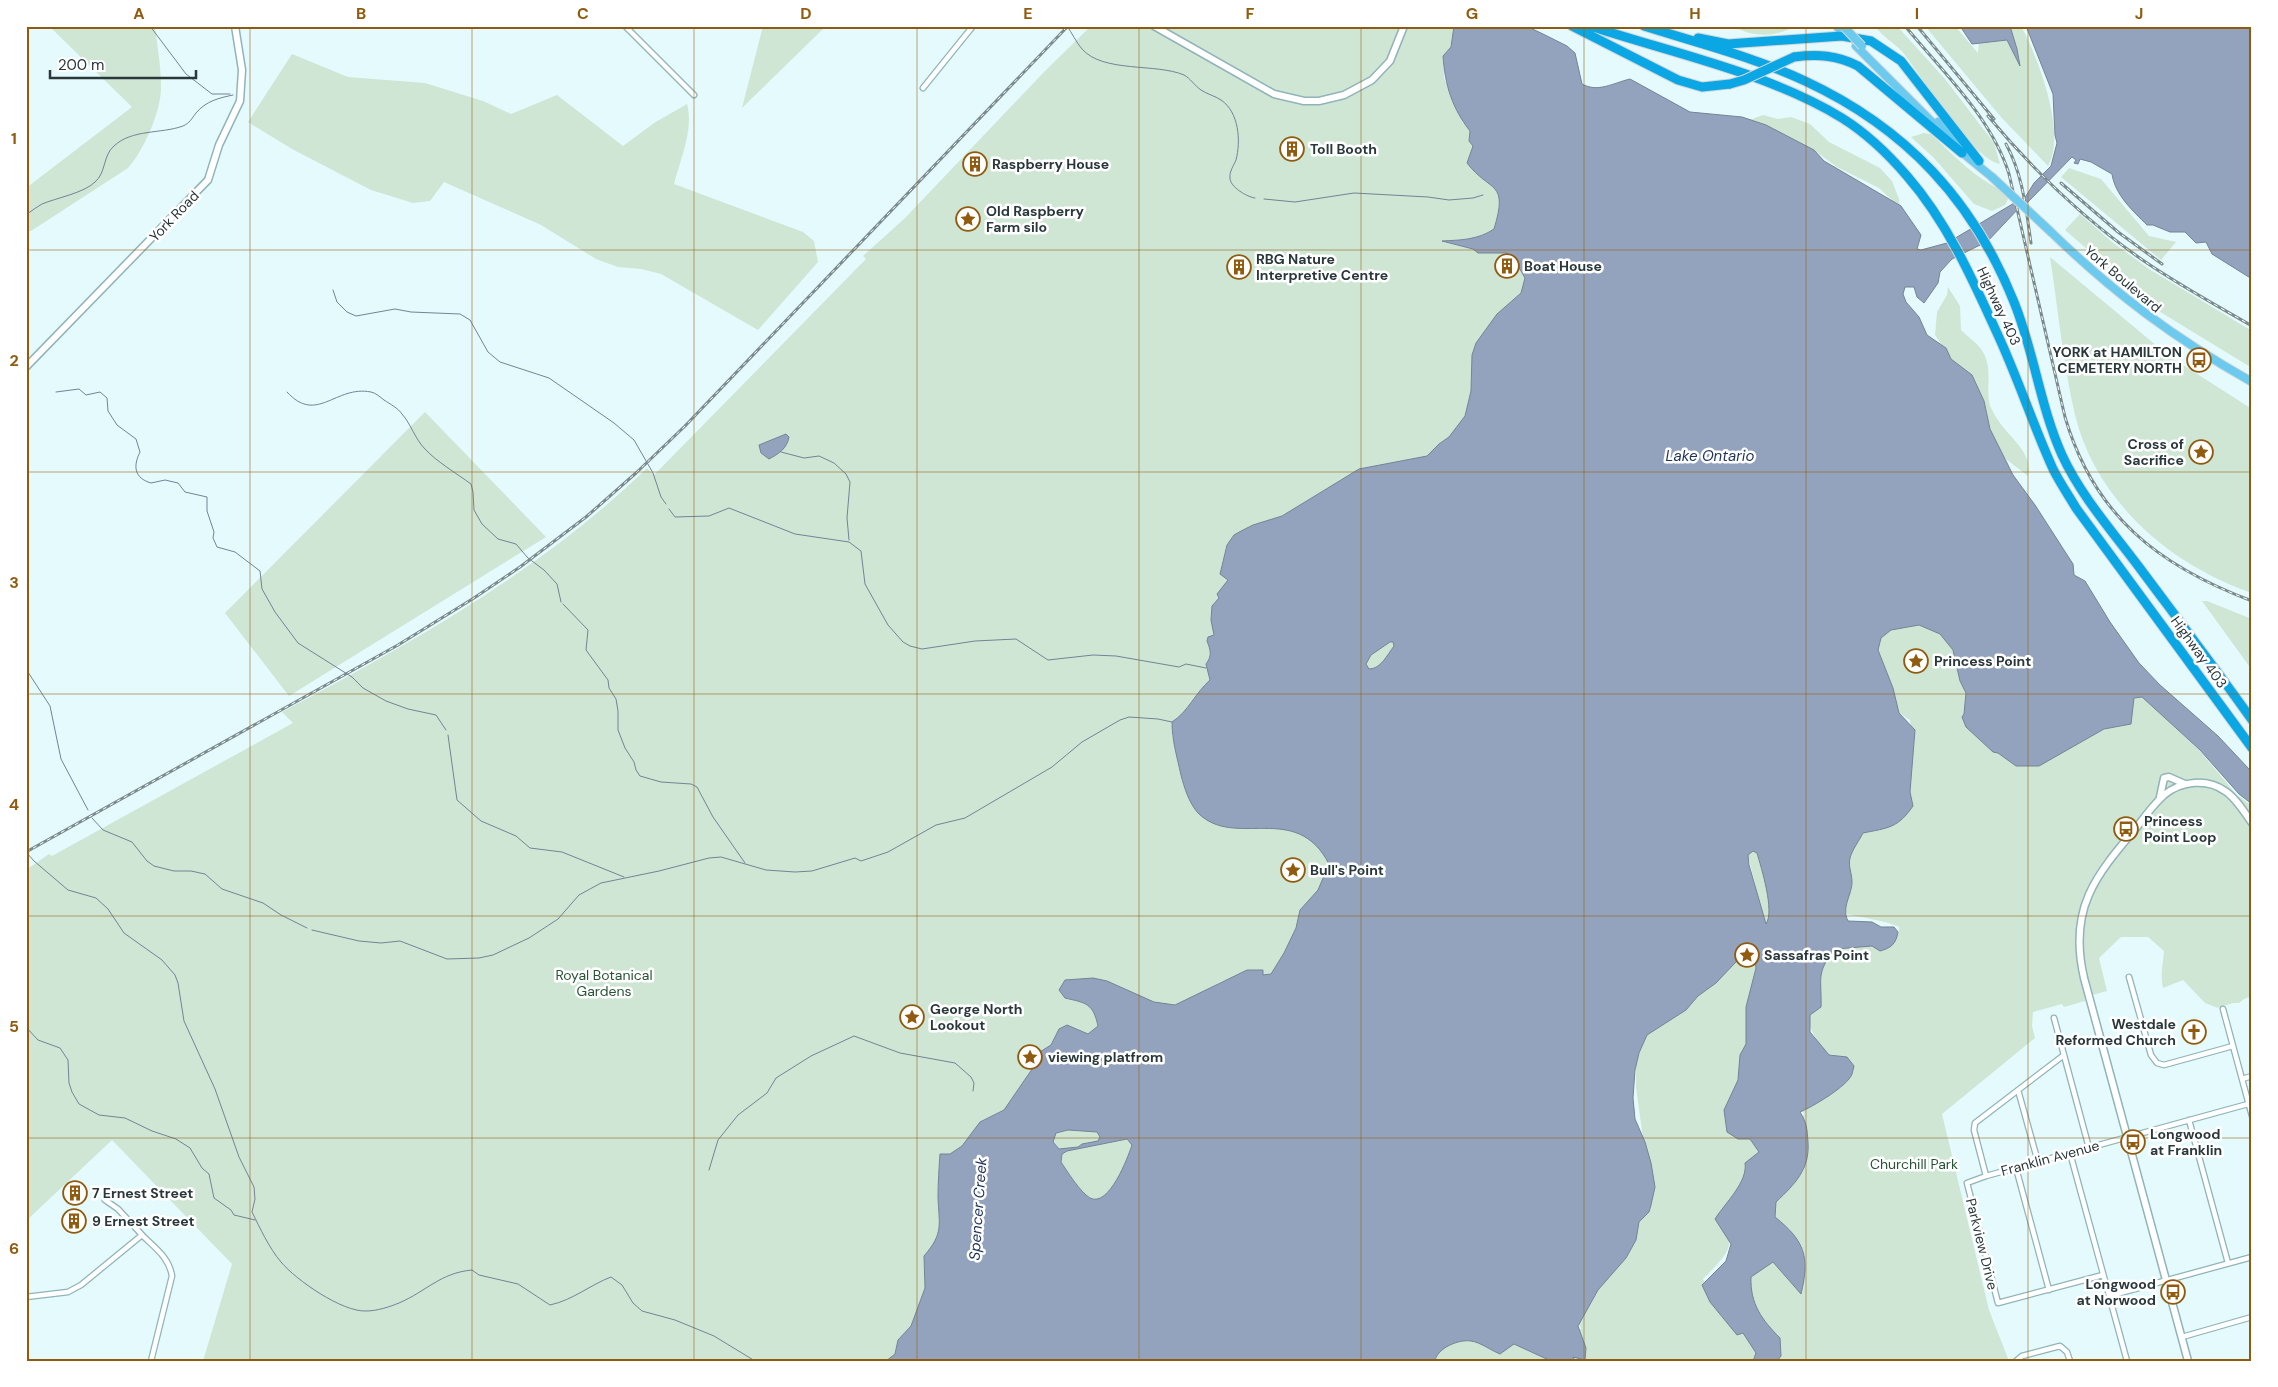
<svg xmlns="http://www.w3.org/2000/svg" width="2278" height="1387" font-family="'DM Sans',sans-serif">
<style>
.green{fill:#cfe6d4}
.water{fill:#94a3bd;stroke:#748396;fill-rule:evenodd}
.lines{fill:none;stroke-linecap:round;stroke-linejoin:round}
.stream{stroke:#748396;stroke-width:1}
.street-casing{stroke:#90b4b9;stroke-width:7}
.secondary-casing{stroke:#90b4b9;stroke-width:9}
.primary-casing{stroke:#d4d7d8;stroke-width:10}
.highway-casing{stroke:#d4d7d8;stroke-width:11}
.street{stroke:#fff;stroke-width:4.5}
.secondary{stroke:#fff;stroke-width:6}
.primary{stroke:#6dcaef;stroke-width:8}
.highway{stroke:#0ba6e4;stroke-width:9}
.rail-casing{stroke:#7a8b8e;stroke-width:3}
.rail{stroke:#fff;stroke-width:1;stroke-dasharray:4;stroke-linecap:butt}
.primary-bridge-casing{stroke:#d4d7d8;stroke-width:10;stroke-linecap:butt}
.highway-bridge-casing{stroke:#d4d7d8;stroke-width:11;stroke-linecap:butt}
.primary-bridge{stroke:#6dcaef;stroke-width:8}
.highway-bridge{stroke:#0ba6e4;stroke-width:9}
.grid{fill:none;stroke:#905b0e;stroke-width:1;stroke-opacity:0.55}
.labels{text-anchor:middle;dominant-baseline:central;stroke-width:5;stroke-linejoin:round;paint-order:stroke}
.poi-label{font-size:14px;font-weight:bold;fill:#2a383b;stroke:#fff;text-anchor:start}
.street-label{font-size:14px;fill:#2a383b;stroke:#fff}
.park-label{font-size:14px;fill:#285436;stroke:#fff}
.water-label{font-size:15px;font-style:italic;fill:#1e3258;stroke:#fff}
.neatline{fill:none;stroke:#905b0e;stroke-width:2}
.grid-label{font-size:16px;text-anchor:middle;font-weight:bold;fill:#905b0e}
</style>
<rect width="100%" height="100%" fill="#e4fafd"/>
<path class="green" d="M49,26H155C157,45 161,66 161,85C162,110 144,150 128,168L31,231H26V188L132,107Z
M763,26H826L742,108Z
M1091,26H1454L1451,47L1443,56L1444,78L1462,121L1470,131L1469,141L1473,146L1467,163C1474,172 1484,177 1492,184C1505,195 1498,215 1494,229C1478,240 1461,238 1444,242L1473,249L1478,253H1507L1517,264L1525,278L1521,293L1497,314L1476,343L1472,355L1471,391L1465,416L1449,437L1439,444L1427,456L1359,469L1282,516L1263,522L1227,544L1221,567L1228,580L1217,594L1219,598L1211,649L1210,680L1204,685L1172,734L1183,783L1190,799L1302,833L1322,849L1329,864L1318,891L1300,910L1296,928L1284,953L1271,974L1262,975L1263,971L1222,981L1190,1000L1175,1005L1098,1026L1088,1034L1043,1049L1038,1053L1039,1059L1004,1110L980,1122L963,1146L950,1154H940C940,1168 938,1183 938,1198C939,1225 944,1233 924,1256L925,1288L911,1326L898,1340L895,1354L886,1361H203L232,1264L112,1140L26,1221V870L49,854L52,856L293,723L282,712C411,643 541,571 647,468L654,475L866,259L863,256L905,218L1045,71Z
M1734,26H1795C1777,37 1751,38 1734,26Z
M1875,26H1897L1945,79L1994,143L2000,164C1971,158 1924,80 1905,55C1897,44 1883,38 1875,26Z
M1925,26H1955L1978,53L1979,39L2004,26H2021C2038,57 2067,133 2048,166L2001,117Z
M292,54L348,77L425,83L483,101L511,114L557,95L623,146L654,123L687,104C694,130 680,160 674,184L803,232L814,241L818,262L758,330L661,274L641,269L618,267L596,259L541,225L444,182L430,201L413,203L371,190L292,149L248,122Z
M1763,115L1778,119L1791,117L1810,124L1829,142L1880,168L1892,181L1899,199L1900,212L1894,202L1879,188L1837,167L1814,150L1747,121Z
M1924,133L1931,134C1955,157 1976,179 2007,193L2008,199L2005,205L1992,211L1974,204L1934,158L1911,137Z
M2069,168L2101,179L2149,236L2176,242L2161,260L2061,177Z
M2080,214L2112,242L2149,269L2252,331V368L2157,310L2065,230Z
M2050,257L2169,356L2252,409V593C2170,565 2096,501 2075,415C2063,363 2058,309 2050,257Z
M1948,287L1960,306L1961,330C1968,337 1976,342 1981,349C1994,367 1985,387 1990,406C1992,410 1995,416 1998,420C2009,438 2033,451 2028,476L2002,456L1958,369L1935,335L1937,312L1947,295Z
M425,412L546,537L289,696L225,613Z
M2202,601H2207L2252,619V670Z
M1919,625L1940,634L1953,650L1960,681L1966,693L1964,723L1966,727L1993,752L1998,753L2016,766L2079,742L2104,729L2130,724L2134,698L2142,697L2199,750L2237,795L2252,806V996L2244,999L2239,1003H2233L2218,1008L2205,1003L2183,980L2163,988C2160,973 2163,966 2164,951L2148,937H2121L2099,958L2107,991L2085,997V1001L2064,1007L2062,1004L2033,1012L2032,1026L2035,1038L1942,1114L1989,1310L2009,1361H1764C1757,1332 1747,1304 1747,1275C1747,1258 1794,1126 1804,1114L1800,1107L1845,1063L1837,1055L1826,1054C1818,1042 1806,1026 1808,1011C1809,994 1824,965 1831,949L1889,941L1899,931V927C1891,922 1859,917 1847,914L1845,911L1847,852L1912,737L1910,720L1899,713L1893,688L1878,650L1881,638L1891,630Z
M1393,642L1394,646C1387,655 1381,669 1368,669L1366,664C1371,653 1382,644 1393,642Z
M1753,851L1757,853C1761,868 1775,911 1766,924L1764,921L1748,855Z
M1759,941L1754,1024L1743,1052L1736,1090L1724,1111L1728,1126L1753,1132L1760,1154L1755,1155L1752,1159L1754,1162L1733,1200L1726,1204C1732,1248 1735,1247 1703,1279C1713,1300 1727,1313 1737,1335L1743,1327L1756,1353L1754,1361H1558L1572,1332L1581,1329L1578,1321L1648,1175L1636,1087V1062L1644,1038L1743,947Z
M1068,1130L1097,1132L1100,1137L1098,1141C1085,1146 1073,1148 1059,1150L1053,1142L1056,1133Z
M1126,1139L1132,1145C1128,1156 1109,1208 1090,1198C1080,1192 1067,1171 1061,1162L1062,1154L1067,1151Z
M1514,1338L1548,1353L1549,1361H1434L1436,1351L1448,1340Z"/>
<path class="water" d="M1454,26H1526L1543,34L1567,46L1575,53L1582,84C1598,93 1613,83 1630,79L1690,112L1742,117L1766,125L1814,150L1824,161L1901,206L1921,235L1917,249L1921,250L1947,243L2026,196L2034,183L2051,166L2057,143L2055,135L2053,94L2026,26H2252V279L2212,254L2206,242L2196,243L2185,232H2170L2153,225H2147C2133,211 2115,195 2112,174L2091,162L2080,159L2078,164L2074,163L2076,160L2072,157L2028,202L2019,208L1986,243L1978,246L1952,259L1940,272L1938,283L1924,303L1917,297L1914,287H1905L1903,294L1906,302L1919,317L1927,335L1946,348L1951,359L1972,375L1984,401L1990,429L2013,475L2035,505L2073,564L2074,575L2085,581L2110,622L2139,663L2160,685L2218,736L2249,769L2252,774V804L2239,794L2200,750L2142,697L2134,698L2131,724L2104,729L2039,766H2016L1998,753L1993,752L1966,727L1962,717L1964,714L1966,693L1960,681L1953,650L1940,634L1919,625L1891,630L1881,638L1878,650L1893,688L1899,713L1915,730L1910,792L1913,806C1898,828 1888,828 1863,833C1859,841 1852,850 1850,858C1848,867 1852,873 1852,882C1852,895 1841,907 1848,921L1872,922L1881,927H1894L1898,932C1896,944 1891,948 1880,951L1872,946L1836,949C1815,972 1822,979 1821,1007L1810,1015V1032L1829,1055L1847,1057L1854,1066C1853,1069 1853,1071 1852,1074C1848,1086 1812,1107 1800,1112C1807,1123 1807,1129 1808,1142C1810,1169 1795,1184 1776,1202L1775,1217C1805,1241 1810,1257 1801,1294L1773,1262L1751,1277C1750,1304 1762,1320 1780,1338L1781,1356L1777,1361H1753L1756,1353L1743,1333L1737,1335L1710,1302L1702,1285L1726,1261L1731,1244L1715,1219C1725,1203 1748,1182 1745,1163L1759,1152L1750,1139H1738L1727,1132L1724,1110L1738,1080L1740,1055L1746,1044V1007L1756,968L1753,944L1716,983L1698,996L1686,1010L1647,1035L1639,1053L1635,1070L1633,1098L1635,1119L1645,1142L1651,1163L1655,1187L1651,1205L1649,1212L1639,1222L1636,1240L1626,1258L1598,1290L1578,1326L1586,1348L1585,1360L1573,1357L1575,1361H1551L1514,1344L1500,1354C1492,1351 1480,1342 1471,1341C1459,1339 1437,1348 1435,1361H886L895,1354L898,1340L911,1326L925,1288L924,1256C944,1233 939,1225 938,1197C938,1183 939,1168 940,1154H950L962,1146L980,1122L1004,1110L1039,1059L1038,1053L1051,1045L1059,1029L1067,1025L1088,1034L1098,1026C1093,1003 1086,1003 1065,998L1059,990L1065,980L1093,978L1107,981L1154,1002L1175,1005L1247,970H1263V975L1271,974L1284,953L1296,928L1300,910L1318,890L1329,864C1296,800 1235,850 1198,813C1189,803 1184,787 1181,775C1177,757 1172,740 1172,722C1188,712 1196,692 1210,680L1206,664C1212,656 1211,651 1207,641L1208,637L1214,635L1211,620L1212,606L1219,598L1217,594L1228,580L1220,574L1227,545L1234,535L1243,530L1253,525L1282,516L1359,469L1427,456L1439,444L1449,437L1465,416L1471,391L1472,355L1476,343L1497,314L1521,293L1525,278L1517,264L1507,253H1478L1473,249L1442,241C1460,240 1478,240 1494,229C1509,180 1490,193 1467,163L1473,146L1469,141L1470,131C1452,108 1445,85 1443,56L1451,47ZM1390,642H1393L1394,646C1387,655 1381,669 1369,669L1366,664L1371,655ZM1753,851L1757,853C1761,867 1775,911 1766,924L1749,865L1748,855ZM1068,1130L1097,1132L1100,1137L1098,1141L1082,1144L1078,1147L1059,1149L1053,1142L1056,1133ZM1127,1139L1132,1145C1128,1157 1109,1208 1090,1198C1080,1192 1067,1171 1061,1162L1062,1154L1067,1151Z
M1960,26H2010L2017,49L2020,66L2007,40L1972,44Z
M786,434L789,437C787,449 778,454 769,459L761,453L759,445Z"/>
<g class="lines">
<path class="stream" d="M150,26L186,74L212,94H230
M1067,26C1072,33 1076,42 1082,49C1103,73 1156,63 1184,75C1190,78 1195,86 1201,90C1207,94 1215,96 1221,100C1239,112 1241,141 1236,160C1234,165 1229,172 1230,178C1230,187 1247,197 1255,198
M1264,199L1295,202L1354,193L1428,197L1449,200L1473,198L1483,195
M26,215C31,211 37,207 42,204C56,198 84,193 95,182C106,173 103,155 114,146C132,129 161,134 183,126C190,123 192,118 196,113C206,101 219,98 233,95
M333,290L337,302L347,312L356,316L395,309L411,312L460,314L470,320L488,352L500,362L549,378L614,423L634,440L653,473L661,497L666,504
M56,392L79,389L86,395L100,392L107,398L108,411L117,425L136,439L140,452C133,466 134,478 151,483L165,480L178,483L185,492L207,497V511L214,532L213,538L217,547L235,552L260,571L262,589L275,612L298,643L352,677L363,688L386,701L408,709L436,715L446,730
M287,392C317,425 335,385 371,392C376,393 380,397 384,400C390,404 398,408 402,414C411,424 415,439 425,449C437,462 456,473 471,484L473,492L474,510L482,524L498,539L516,544L528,558L544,570L557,584L561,602
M781,452L804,458L819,456L834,463L846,474L850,482L847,518L849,540
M669,509L675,517L709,516L729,508L795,534L849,542L861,551L865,584L888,625L903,642L910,646L922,649L975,641L1016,639L1048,660L1093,655L1116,656L1179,667L1186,664L1206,668
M563,604L588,630L586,650L608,680L609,688L616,699L618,711V730L625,748L634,762L636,770L640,776L661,782L691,784L697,787L713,817L745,863
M26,669L50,706L61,759L88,810
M448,735L457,800L481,821L516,836L530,848L562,852L624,877
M92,818L103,830L132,842L147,861L154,866L174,871H191L205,874L222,889L263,903L281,915L307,928
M26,852L34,861L68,890L96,898L108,909L124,933L162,960L175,975L178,983L184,1021L215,1089L239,1157L254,1187L255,1199L252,1212C260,1228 269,1248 281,1262C296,1280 342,1312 366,1311C377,1311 389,1307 399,1303C427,1291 440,1273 472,1270L479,1275L518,1284L550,1305C573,1300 590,1285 611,1277L622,1285L633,1303L642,1311L675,1320L714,1336L755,1361
M312,930L359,941L381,943L400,941L447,959L479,958L493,955L529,938L558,919L579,895L601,883L659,871L709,858L721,857L766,870L795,872L812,871L855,858L861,861L888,852L936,825L965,818L1052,767L1082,742L1120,720L1129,717L1158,719L1172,722
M26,1027L38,1040L60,1048L68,1060L69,1083L72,1092L79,1104L99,1115L125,1118L152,1131L176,1139L190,1148L202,1168L209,1174L214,1198L231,1210L234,1215L255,1220
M709,1170L718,1140L738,1115L767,1093L776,1078L811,1056L854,1036L900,1053L955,1063L971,1077L974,1083L973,1091"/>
<g class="street-casing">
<path id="street" d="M625,26L694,95
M923,88L973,26
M2129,977L2151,1055L2157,1063L2164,1065L2233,1046
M2223,1009L2252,1116
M2054,1018L2089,1148
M2242,1079L2252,1076
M2018,1090L2038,1162
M2189,1120L2228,1263
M2070,1153L2127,1361
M2016,1168L2049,1290
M1986,1176L1974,1130L1975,1123L2064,1055
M105,1200L118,1209L144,1237
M2103,1275L1998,1303L1967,1183L1986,1176L2248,1104
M2109,1296L2252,1257
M26,1297L68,1292L81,1285L142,1235C155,1248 169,1257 172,1276L151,1361
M2182,1337L2252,1317
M2016,1361L2022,1356L2060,1346L2067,1352L2070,1361"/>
</g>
<g class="secondary-casing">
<path id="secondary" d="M1154,26L1274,94L1304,101H1319L1344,95L1372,80L1390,61L1404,26
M26,367L208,180L219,145L240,101L242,70L235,26
M2160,797L2164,778L2169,777L2185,784
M2188,1361L2084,978C2068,909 2095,876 2137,827C2145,816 2154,804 2164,795C2181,781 2207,778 2225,791C2236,798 2244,812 2252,823"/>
</g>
<g class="primary-casing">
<path id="primary" d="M1837,26L1838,28
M1856,46L1939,129
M1938,122L1967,151
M1959,150L1992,177
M2051,232C2115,294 2174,338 2252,382"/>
</g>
<g class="highway-casing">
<path id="highway" d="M1572,26L1678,80L1702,87L1730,84
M1590,26C1672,53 1769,73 1842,118C1866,133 1889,155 1907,176C1947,222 1972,278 1997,333C2018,378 2033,425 2053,469C2060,483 2069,496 2076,508L2252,748
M1644,26C1698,43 1754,57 1805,81C1906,128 1973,200 2014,302C2034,351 2040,406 2062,455C2081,496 2112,531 2139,567C2177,618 2215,668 2252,720
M1698,38L1728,44L1842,36L1871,41L1901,61L1979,161
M1794,57C1817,54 1837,55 1858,66L1962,153"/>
</g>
<use href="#street" class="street"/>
<use href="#secondary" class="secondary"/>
<use href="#primary" class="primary"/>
<use href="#highway" class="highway"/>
<g class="rail-casing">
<path id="rail" d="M1905,26C1942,71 1992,118 2009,174L2065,417C2094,516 2159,566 2252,601
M1917,26L1994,119
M1988,116C2033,170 2086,221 2144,261C2179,285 2216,305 2252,326
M2006,144C2023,175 2026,209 2031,243
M2061,183L2118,232L2162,264
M26,852L398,645L474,598L520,567L586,517L636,473L685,426L1068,26"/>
</g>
<use href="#rail" class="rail"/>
<g class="primary-bridge-casing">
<path id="primary-bridge" d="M1845,28L1862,46
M1992,177L2051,232"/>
</g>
<g class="highway-bridge-casing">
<path id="highway-bridge" d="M1730,84L1744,80L1794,57"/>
</g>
<use href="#primary-bridge" class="primary-bridge"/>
<use href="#highway-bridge" class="highway-bridge"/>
</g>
<path class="grid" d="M250,26V1361M472,26V1361M694,26V1361M917,26V1361M1139,26V1361M1361,26V1361M1584,26V1361M1806,26V1361M2028,26V1361M26,250H2252M26,472H2252M26,694H2252M26,916H2252M26,1138H2252"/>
<defs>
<g id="building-ring" transform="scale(1.25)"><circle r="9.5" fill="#fff" stroke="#905b0e" stroke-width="1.5"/><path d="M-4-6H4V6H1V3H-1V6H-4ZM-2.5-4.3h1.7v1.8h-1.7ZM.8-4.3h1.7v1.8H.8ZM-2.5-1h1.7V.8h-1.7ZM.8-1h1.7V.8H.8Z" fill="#905b0e"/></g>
<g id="sight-ring" transform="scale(1.25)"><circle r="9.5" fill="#fff" stroke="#905b0e" stroke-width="1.5"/><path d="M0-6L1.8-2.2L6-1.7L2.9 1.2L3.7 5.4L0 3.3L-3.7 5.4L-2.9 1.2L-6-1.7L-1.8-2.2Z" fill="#905b0e"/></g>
<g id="bus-ring" transform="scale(1.25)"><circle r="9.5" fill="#fff" stroke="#905b0e" stroke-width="1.5"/><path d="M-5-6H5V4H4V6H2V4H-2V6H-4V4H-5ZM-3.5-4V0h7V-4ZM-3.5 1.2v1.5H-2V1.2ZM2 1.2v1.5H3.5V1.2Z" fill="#905b0e"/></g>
<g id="church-ring" transform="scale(1.25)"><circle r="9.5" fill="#fff" stroke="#905b0e" stroke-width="1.5"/><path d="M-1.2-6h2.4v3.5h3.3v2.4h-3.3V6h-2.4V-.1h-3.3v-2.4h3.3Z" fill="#905b0e"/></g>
</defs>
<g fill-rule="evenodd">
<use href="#building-ring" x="1292" y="149"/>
<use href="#building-ring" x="975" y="164"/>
<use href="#sight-ring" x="968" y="219"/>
<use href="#building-ring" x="1507" y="266"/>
<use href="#building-ring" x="1239" y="267"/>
<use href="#bus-ring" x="2199" y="360"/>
<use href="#sight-ring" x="2201" y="452"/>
<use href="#sight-ring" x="1916" y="661"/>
<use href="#bus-ring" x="2126" y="829"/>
<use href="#sight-ring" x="1293" y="870"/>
<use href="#sight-ring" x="1747" y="955"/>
<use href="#sight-ring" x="912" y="1017"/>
<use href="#church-ring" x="2194" y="1032"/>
<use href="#sight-ring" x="1030" y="1057"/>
<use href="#bus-ring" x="2133" y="1142"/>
<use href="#building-ring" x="75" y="1193"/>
<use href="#building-ring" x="74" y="1221"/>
<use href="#bus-ring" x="2173" y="1292"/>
</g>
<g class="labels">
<g class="poi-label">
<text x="1310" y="149">Toll Booth</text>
<text x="992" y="164">Raspberry House</text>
<text x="986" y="211">Old Raspberry<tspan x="986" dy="16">Farm silo</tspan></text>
<text x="1256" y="259">RBG Nature<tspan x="1256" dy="16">Interpretive Centre</tspan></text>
<text x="1524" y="266">Boat House</text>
<text x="2182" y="352" text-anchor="end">YORK at HAMILTON<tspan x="2182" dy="16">CEMETERY NORTH</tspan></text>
<text x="2184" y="444" text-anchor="end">Cross of<tspan x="2184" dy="16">Sacrifice</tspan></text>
<text x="1934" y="661">Princess Point</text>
<text x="2144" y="821">Princess<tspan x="2144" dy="16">Point Loop</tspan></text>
<text x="1310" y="870">Bull's Point</text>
<text x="1764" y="955">Sassafras Point</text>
<text x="930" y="1009">George North<tspan x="930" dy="16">Lookout</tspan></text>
<text x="2176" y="1024" text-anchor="end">Westdale<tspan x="2176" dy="16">Reformed Church</tspan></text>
<text x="1048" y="1057">viewing platfrom</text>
<text x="2150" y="1134">Longwood<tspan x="2150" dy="16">at Franklin</tspan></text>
<text x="92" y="1193">7 Ernest Street</text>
<text x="92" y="1221">9 Ernest Street</text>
<text x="2156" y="1284" text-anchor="end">Longwood<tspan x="2156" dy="16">at Norwood</tspan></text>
</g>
<g class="street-label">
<text transform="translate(174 216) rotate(-46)">York Road</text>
<text transform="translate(2123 279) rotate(40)">York Boulevard</text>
<text transform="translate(1999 306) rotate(65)">Highway 403</text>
<text transform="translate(2199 652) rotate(54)">Highway 403</text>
<text transform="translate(2050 1158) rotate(-15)">Franklin Avenue</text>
<text transform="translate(1982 1244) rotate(76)">Parkview Drive</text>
</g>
<g class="park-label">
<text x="604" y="975">Royal Botanical<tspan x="604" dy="16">Gardens</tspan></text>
<text x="1914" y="1164">Churchill Park</text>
</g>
<g class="water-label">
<text x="1710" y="456">Lake Ontario</text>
<text transform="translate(978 1209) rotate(-86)">Spencer Creek</text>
</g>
</g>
<rect width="2278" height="1387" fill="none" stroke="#ffffff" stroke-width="55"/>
<path d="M50 70v8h146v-8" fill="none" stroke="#2a383b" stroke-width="2.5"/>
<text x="58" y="70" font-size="15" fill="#2a383b" stroke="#ffffff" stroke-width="4" paint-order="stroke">200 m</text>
<rect x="28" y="28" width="2222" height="1332" class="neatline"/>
<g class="grid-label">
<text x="139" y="19">A</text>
<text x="361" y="19">B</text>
<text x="583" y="19">C</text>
<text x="806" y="19">D</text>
<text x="1028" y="19">E</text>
<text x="1250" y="19">F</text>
<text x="1472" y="19">G</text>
<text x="1695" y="19">H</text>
<text x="1917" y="19">I</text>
<text x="2139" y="19">J</text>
<text x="14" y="144">1</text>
<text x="14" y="366">2</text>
<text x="14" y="588">3</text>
<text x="14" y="810">4</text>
<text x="14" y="1032">5</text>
<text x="14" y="1254">6</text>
</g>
</svg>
